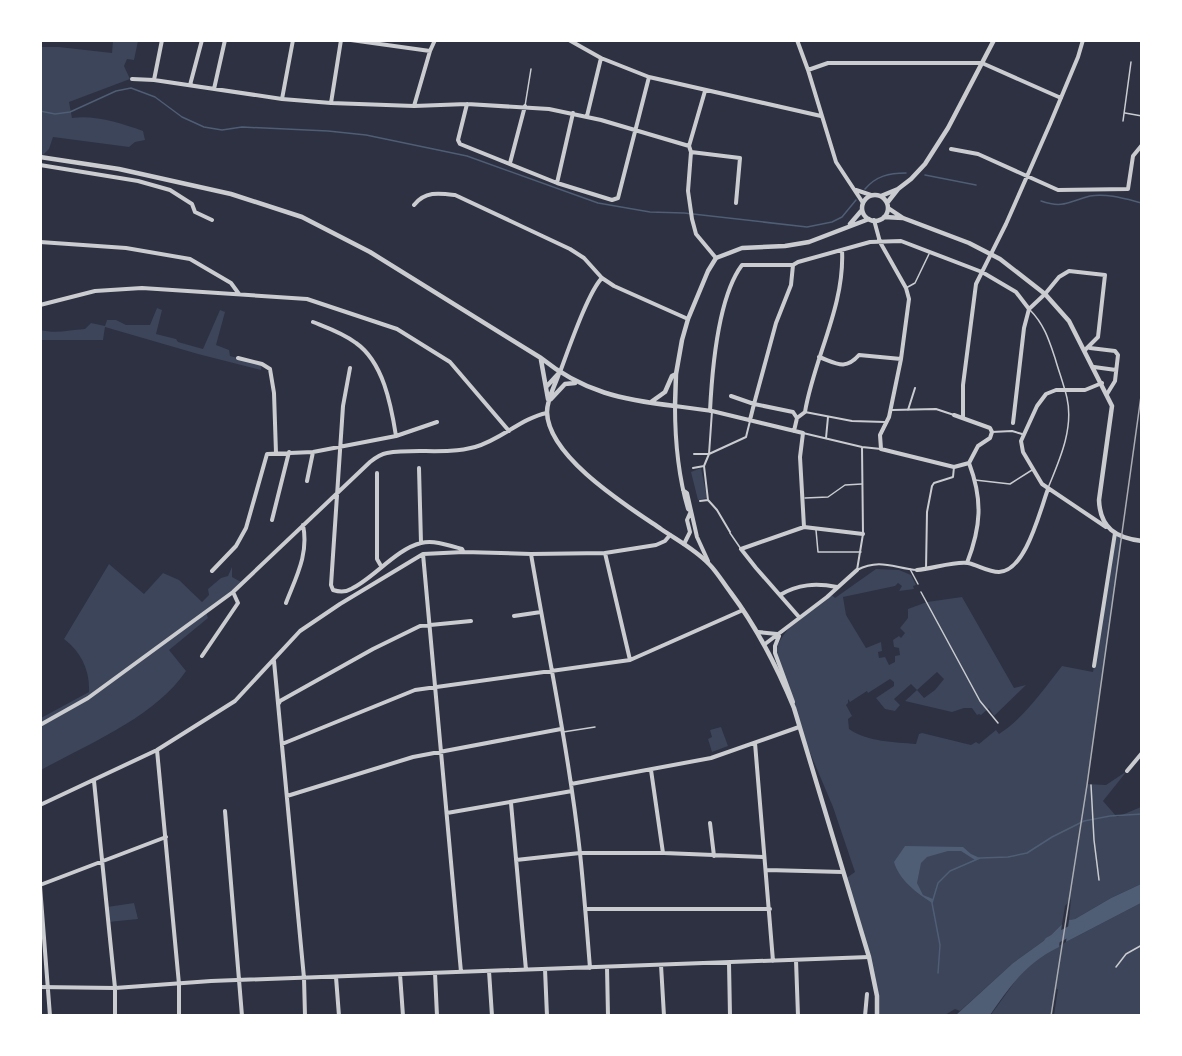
<svg xmlns="http://www.w3.org/2000/svg" width="1182" height="1056" font-family="'Nunito Sans',sans-serif">
<style>
.green{fill:#3c4559;fill-rule:evenodd}
.water{fill:#4f5d75}
.lines{fill:none;stroke-linecap:round;stroke-linejoin:round}
.stream{stroke:#4f5d75;stroke-width:1.5}
.river{stroke:#4f5d75;stroke-width:10}
.service{stroke:#caccd0;stroke-width:1.5}
.pedestrian{stroke:#caccd0;stroke-width:2}
.minor{stroke:#caccd0;stroke-width:4}
.tertiary{stroke:#caccd0;stroke-width:4.5}
.rail{stroke:#abadb3;stroke-width:1.5}
</style>
<rect width="100%" height="100%" fill="#2d3142"/>
<path class="green" d="M113,41H138L134,60L127,59L124,66L130,79L69,102L72,118C96,115 120,123 143,131L145,140L135,142L129,147L53,137L49,149L41,157V47H59L112,53Z
M157,308L162,310L156,334L176,339L178,342L203,349L220,310L225,312L216,345L229,350L230,356L262,364L261,370L198,354L105,327L103,340H41L40,330C57,334 69,330 85,329L91,323L105,326L107,320H116L126,325H150Z
M701,468L707,498L698,500L691,472Z
M1115,533L1122,536L1087,784L1106,785L1127,771L1103,801L1117,817L1141,807V884L1111,898L1075,919L1069,920L1071,899L1065,906L1062,924L1049,937L1013,963L960,1011L955,1009L945,1015H877L874,976L845,879L855,872L833,807L800,729L775,653C782,626 811,610 832,595L835,598L876,569L899,570L911,575L916,585L913,586L914,589L899,591L902,586L898,583L895,586L843,597L846,615L866,648L881,642L882,651L878,652L879,658L885,657L889,665L895,662V656L900,655L899,648L894,647L893,640L899,636L901,638L905,633L900,628L908,618V609L927,602L962,597L1014,688L1026,685L994,716L989,708L981,715L979,714L977,715L972,708H964L952,712L905,701L917,690L911,684L894,699L900,705L895,711L885,709L876,698L894,686V682L890,679L868,693L867,691L850,702L848,699V703L846,705L852,716L848,719L849,729C867,742 895,742 916,744L919,734L922,733L971,745L976,742L979,744L996,730L999,734C1024,718 1043,690 1062,666L1093,672ZM937,672L944,679L935,690L924,698L917,690Z
M109,564L144,594L163,573L179,580L202,602L209,595L208,589L221,578L228,576L232,567V577L243,583L206,612L208,618L169,650L186,671C155,717 88,744 41,770V718L89,692C90,670 81,652 64,639Z
M721,727L728,746L712,752L708,739L712,737L710,730Z
M134,903L138,919L108,922L107,907Z
M1141,903V1015H1054L1058,989L1055,990L1051,1015L990,1016L1021,973L1041,955Z"/>
<path class="water" d="M905,846L963,847L971,854L980,858L975,860L961,851H948L927,857L921,863L917,883L923,895L933,899L932,903C917,893 899,880 894,862Z
M1141,884V903L1066,942L1069,920L1075,919L1111,898Z
M1062,924L1059,947C1026,963 1010,986 990,1015H956L1013,963L1049,937Z"/>
<g class="lines">
<path class="stream" d="M40,111L55,114L70,112L116,91L131,88L155,97L182,117L204,127L222,130L242,127L328,131L366,135L467,156L598,203L650,212L684,213L807,227L832,222L842,217L856,200
M925,175L976,185
M865,189C876,176 889,173 906,173
M1041,201C1064,209 1070,201 1090,196C1107,193 1126,199 1142,203
M938,973L940,945L932,903L938,883L950,871L980,858L1008,857L1027,853L1052,837L1084,821L1110,816L1142,814"/>
<path class="river" d="M1049,942L1080,926"/>
<path class="service" d="M525,106L531,69
M1125,113L1142,116
M1123,121L1131,62
M906,288L915,283L929,254
M1030,310C1044,324 1049,340 1055,358C1059,372 1064,385 1067,398C1074,429 1059,461 1048,488
M975,480L1010,484L1032,470
M805,498L828,497L845,485L862,484
M816,530L818,552H861
M730,533L741,549
M910,569L918,584
M921,592L980,701L998,723
M563,732L595,727
M1091,785L1094,840L1099,880
M1116,967L1126,954L1142,945"/>
<path class="pedestrian" d="M892,410L936,409L954,415
M908,410L915,388
M712,411L709,454L704,466L708,500L717,510L730,532
M805,412L852,421L885,422
M992,432L1012,431L1022,434
M803,433L862,447L881,449
M826,438L828,417
M694,454H709L746,437L750,421
M693,468L704,466
M700,501L708,500
M926,569L927,512L932,486L934,483L953,477L954,467
M857,570L863,534L862,447
M857,570C880,558 894,568 917,570"/>
<path class="minor" d="M351,40L430,51
M569,40L601,58L649,77L821,116
M797,40L808,70L836,162L863,203
M808,70L828,63H982L1061,98
M132,79L154,80L282,99L331,103L414,106L467,104L549,109L601,120L689,146
M154,80L162,40
M190,85L202,40
M214,89L225,40
M705,91L689,146L691,152L688,191L692,219L696,234L716,258
M282,99L293,40
M331,103L341,40
M467,104L458,140L460,144L557,183L612,200L618,198L649,77
M414,106L430,51L435,40
M587,116L601,58
M951,149L978,154L1058,190L1128,189L1133,156L1142,145
M691,152L740,158L736,203
M510,163L525,106
M40,165L138,181L170,190L192,204L195,212L212,220
M557,183L573,113
M856,190L871,195
M414,205C425,191 439,193 455,195L570,249L584,258L602,278L614,286L688,319
M874,220L880,242L906,288L909,299L901,359L889,417L880,435L881,449L954,467L969,463
M40,242L126,248L190,259L231,283L239,294
M40,305L95,291L142,288L307,299L397,329L450,362L509,431
M313,322C328,328 343,333 356,343C383,362 391,404 396,436
M1090,348L1115,351L1118,355L1115,381L1107,394
M819,357C836,363 845,371 859,355L901,359
M238,358L262,364L270,369L274,393L276,453
M1094,367L1116,370
M350,368L343,406L331,585L333,590C339,592 346,592 351,589C373,579 396,549 421,543C434,540 448,545 462,549L463,551
M560,372C568,351 588,292 602,278
M1102,383L1085,390H1056L1046,394L1037,406L1021,441L1023,452L1042,484L1106,527
M731,396L754,404L776,323L791,285L793,265
M710,411C712,371 718,297 742,265H793L798,262L870,242L901,241L982,272L1016,292L1029,309
M954,415L990,428L992,432L990,438L978,446L969,463
M963,417V385L976,284L1006,224L1050,124L1078,57L1083,40
M750,420L754,404L793,412L797,418
M1013,423L1024,328L1029,309L1045,294L1059,277L1069,271L1105,275L1098,337L1085,350
M794,431L797,418L805,412C814,358 845,306 842,250
M419,468L421,543
M377,473V559L381,566
M307,481L313,452
M683,490L687,493L697,537L708,561
M272,520L289,452
M684,544L690,532L687,520L691,511L688,509C678,475 675,441 675,406L712,411L803,433L800,457L804,527
M605,553L630,660
M423,554L461,972
M531,554C548,654 569,753 580,853C584,891 587,930 590,968
M967,563C981,527 983,500 969,463
M917,570C932,569 954,561 968,563C978,565 988,572 999,572C1026,571 1040,510 1048,489
M212,571L236,546L246,528L267,454L313,452L396,436L437,422
M780,595C798,584 816,583 837,587
M286,603C296,577 309,554 303,525
M514,616L541,612
M799,617L756,568L741,549L804,527L863,534
M758,632L777,634
M779,636L775,646V653L793,702
M765,644L827,597L857,570
M202,656L238,603L233,592
M274,661L304,978L305,1016
M1094,666L1115,533
M279,703L280,701L373,649L420,626L471,621
M40,725L88,698L233,592L370,462C375,458 381,454 387,453C415,448 446,455 475,447C501,440 521,418 547,413
M755,743L773,961
M282,744L415,690L630,660L743,610
M157,750L179,984V1016
M651,770L663,853
M1127,771L1142,753
M94,781L115,988V1016
M571,784L711,758L799,727
M287,796L413,757L561,729
M511,803L526,970
M40,805L157,750L235,701L300,631L340,604L423,554L464,552L531,554L605,553L656,545L665,541L670,535
M225,811L242,1016
M447,813L572,791
M710,823L714,856
M516,860L580,853H664L763,857
M767,870L843,872
M40,885L166,837
M40,886L50,1016
M585,909H770
M796,960L798,1016
M729,963L730,1016
M661,965L664,1016
M607,967L608,1016
M545,969L547,1016
M489,971L492,1016
M435,973L437,1016
M400,974L403,1016
M336,977L339,1016
M40,987L115,988L211,981L869,957
M865,1016L867,994"/>
<path class="tertiary" d="M40,157L119,169L231,194L302,217L370,252L541,358C583,392 623,400 675,406L676,374L682,340L688,319L708,271L716,258L742,248L785,246L809,242L869,219
M862 208a13 13 0 1 1 26 0a13 13 0 1 1-26 0Z
M881,196L898,189L911,179L925,164L948,128L994,40
M887,203L898,189
M888,208L903,218L969,243L1000,259L1045,294L1069,321L1112,406L1099,500C1100,528 1116,538 1142,541
M884,217L903,218
M850,224L862,210
M541,360L548,399
M559,373C555,386 547,398 547,412C548,457 627,506 661,529C677,540 696,550 709,564C717,572 724,584 731,593C758,629 777,667 794,708L869,957L877,996V1016
M547,386L559,373
M551,399L565,384L575,383
M651,402L665,392L672,376L676,374"/>
<path class="rail" d="M1051,1016L1087,785L1142,389"/>
</g>
<rect width="1182" height="1056" fill="none" stroke="#ffffff" stroke-width="84"/>
</svg>
